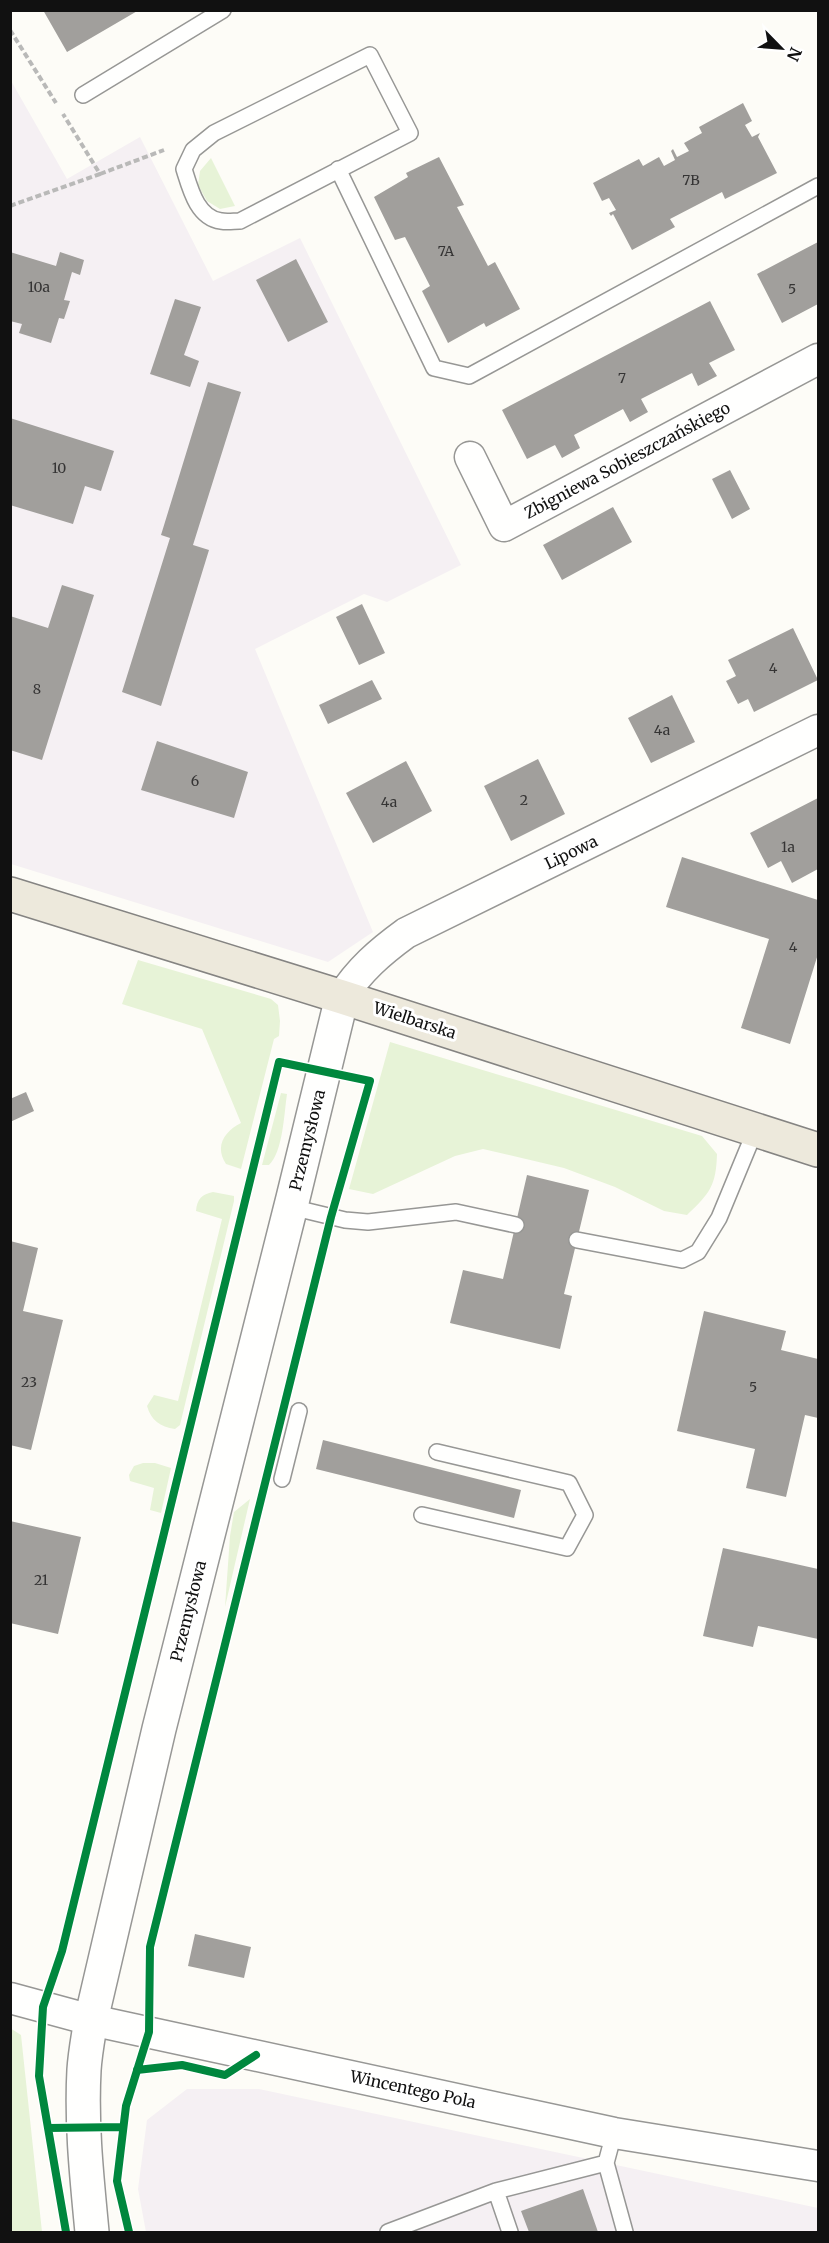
<svg xmlns="http://www.w3.org/2000/svg" width="829" height="2243" font-family="Merriweather,serif">
<style>
.industrial{fill:#f5f0f3}
.green{fill:#e7f3d7}
.building{fill:#a19f9c}
.lines{fill:none;stroke-linecap:round;stroke-linejoin:round}
.service-casing{stroke:#979795;stroke-width:18}
.minor-casing{stroke:#979795;stroke-width:33}
.tertiary-casing{stroke:#979795;stroke-width:36}
.primary-casing{stroke:#858482;stroke-width:36}
.path{stroke:#b9b9b8;stroke-width:4;stroke-dasharray:6 3;stroke-linecap:butt}
.service{stroke:#fffffe;stroke-width:15}
.minor{stroke:#fffffe;stroke-width:30}
.tertiary{stroke:#fffffe;stroke-width:33}
.primary{stroke:#ede9dc;stroke-width:33}
.cycleway-casing{stroke:#fff;stroke-width:11}
.cycleway{stroke:#00873e;stroke-width:8}
.labels{text-anchor:middle;dominant-baseline:central;stroke-width:6;stroke-linejoin:round;paint-order:stroke}
.number-label{font-size:14px;fill:#353434}
.street-label{font-size:16px;fill:#111;stroke:#fff}
</style>
<rect width="100%" height="100%" fill="#fdfcf7"/>
<path class="industrial" d="M10,79L67,179L140,137L213,281L300,238L461,565L387,602L364,594L255,649L373,932L328,962L11,864Z
M187,2089H259L818,2208V2232H146L138,2189L147,2120Z"/>
<path class="green" d="M211,158L235,206L220,209L207,201L198,185L200,171Z
M138,960L271,999L278,1005L280,1021L279,1036L274,1039L241,1169L226,1164C214,1146 225,1131 241,1123L202,1029L122,1004Z
M390,1042L702,1136L717,1154C716,1186 710,1193 687,1215L664,1211L615,1187L564,1168L483,1149L455,1156L373,1194L349,1189Z
M281,1093L287,1094C284,1114 283,1152 269,1165H262Z
M213,1192L234,1196V1201L180,1425L175,1429C160,1427 151,1420 147,1406L154,1395L178,1401L222,1219L196,1211C197,1199 202,1194 213,1192Z
M143,1463H155L171,1468L161,1513L150,1510L154,1488L130,1481L129,1475L134,1466Z
M250,1499L225,1607L230,1536L234,1512Z
M10,2028L21,2035L42,2232H11Z"/>
<path class="building" d="M43,10H139L67,52Z
M743,103L752,121L745,125L752,137L760,133L758,137L777,173L725,199L722,192L670,219L675,227L632,250L613,214L611,216L609,213L616,210L609,198L602,201L593,183L639,159L643,166L659,157L664,166L675,160L671,151L673,149L677,157L689,151L684,143L702,133L699,127Z
M439,157L464,205L457,207L488,266L495,262L520,309L486,327L484,323L448,343L422,291L430,286L405,237L395,240L374,197L408,177L406,173Z
M818,242V304L782,323L757,274Z
M10,252L56,266L60,252L84,260L80,275L72,272L64,300L70,301L64,319L59,318L51,343L19,333L22,324L10,321Z
M296,259L328,322L288,342L256,280Z
M175,299L201,307L184,355L199,361L190,387L150,374Z
M710,301L735,350L709,363L717,376L698,386L692,373L641,399L648,412L630,422L623,409L574,435L580,448L562,458L555,445L527,459L502,410Z
M208,382L241,392L193,545L209,550L161,706L122,692L170,538L161,535Z
M10,418L114,451L101,491L85,486L73,524L10,505Z
M730,470L750,509L732,519L712,479Z
M613,507L632,542L562,580L543,545Z
M62,585L94,595L42,760L10,750V616L48,628Z
M362,604L385,653L359,665L336,617Z
M793,628L818,680L754,712L748,699L738,704L726,681L736,676L728,660Z
M372,680L382,699L328,724L319,705Z
M672,695L695,742L651,763L628,718Z
M157,741L248,772L234,818L141,790Z
M538,759L565,814L511,841L484,786Z
M406,761L432,811L373,843L346,793Z
M818,798V869L792,883L781,861L768,868L750,833Z
M682,857L818,900V954L790,1044L741,1028L769,939L666,907Z
M26,1092L34,1111L10,1122V1099Z
M527,1175L589,1190L564,1294L572,1296L560,1349L450,1323L463,1270L503,1279Z
M10,1241L38,1248L23,1311L63,1320L31,1450L10,1445Z
M704,1311L786,1331L781,1350L818,1359V1418L805,1415L786,1497L746,1488L755,1449L677,1431Z
M323,1440L521,1490L514,1518L316,1469Z
M10,1521L81,1537L58,1634L10,1623Z
M723,1548L818,1569V1639L758,1626L753,1647L703,1636Z
M195,1934L251,1947L244,1978L188,1966Z
M583,2189L598,2232H529L521,2211Z"/>
<g class="lines">
<g class="service-casing">
<path id="service" d="M370,55L410,133L240,221C234,221 227,222 221,221C197,218 190,188 184,169L193,150L214,133Z
M83,95L223,10
M338,169L434,368L469,376L818,186
M291,1207L345,1220L368,1222L456,1212L516,1225
M577,1240L682,1260L698,1252L719,1218L755,1131
M282,1479L299,1411
M422,1515L567,1548L585,1515L569,1483L437,1452
M606,2163L625,2232
M496,2191L510,2232
M388,2232L496,2191L606,2163L614,2133"/>
</g>
<g class="minor-casing">
<path id="minor" d="M470,457L504,526L818,359
M342,997C359,970 380,952 406,933L818,730
M10,1998L91,2020L614,2133L818,2166"/>
</g>
<g class="tertiary-casing">
<path id="tertiary" d="M92,2232C87,2179 81,2125 84,2070C85,2054 88,2037 91,2020L159,1729L293,1198L342,997"/>
</g>
<g class="primary-casing">
<path id="primary" d="M10,894L342,997L818,1150"/>
</g>
<path class="path" d="M10,30L56,103
M100,174L164,150
M10,206L100,174L63,114"/>
<use href="#service" class="service"/>
<use href="#minor" class="minor"/>
<use href="#tertiary" class="tertiary"/>
<use href="#primary" class="primary"/>
<g class="cycleway-casing">
<path id="cycleway" d="M137,2070L182,2065L225,2075L256,2055
M48,2128L123,2127
M66,2232L39,2076L43,2007L62,1951L279,1062L370,1081L331,1217L150,1947L149,2032L126,2106L117,2181L129,2232"/>
</g>
<use href="#cycleway" class="cycleway"/>
</g>
<g class="labels">
<g class="number-label">
<text x="691" y="180">7B</text>
<text x="446" y="251">7A</text>
<text x="39" y="287">10a</text>
<text x="792" y="289">5</text>
<text x="622" y="378">7</text>
<text x="59" y="468">10</text>
<text x="773" y="668">4</text>
<text x="37" y="689">8</text>
<text x="662" y="730">4a</text>
<text x="195" y="781">6</text>
<text x="524" y="800">2</text>
<text x="389" y="802">4a</text>
<text x="788" y="847">1a</text>
<text x="793" y="947">4</text>
<text x="29" y="1382">23</text>
<text x="753" y="1387">5</text>
<text x="41" y="1580">21</text>
</g>
<g class="street-label">
<text transform="translate(627 460) rotate(-28)">Zbigniewa Sobieszczańskiego</text>
<text transform="translate(571 852) rotate(-26)">Lipowa</text>
<text transform="translate(415 1020) rotate(18)">Wielbarska</text>
<text transform="translate(307 1140) rotate(-76)">Przemysłowa</text>
<text transform="translate(188 1611) rotate(-76)">Przemysłowa</text>
<text transform="translate(413 2089) rotate(12)">Wincentego Pola</text>
</g>
</g>
<rect width="829" height="2243" fill="none" stroke="#111111" stroke-width="24"/>
<g transform="translate(781 48) rotate(115)" stroke="#ffffff" stroke-width="4.5" paint-order="stroke">
<path d="M0-4.5L10 22L0 15L-10 22Z" fill="#111111"/>
<text y="-9" font-size="16" font-weight="bold" text-anchor="middle" fill="#111111">N</text>
</g>
</svg>
